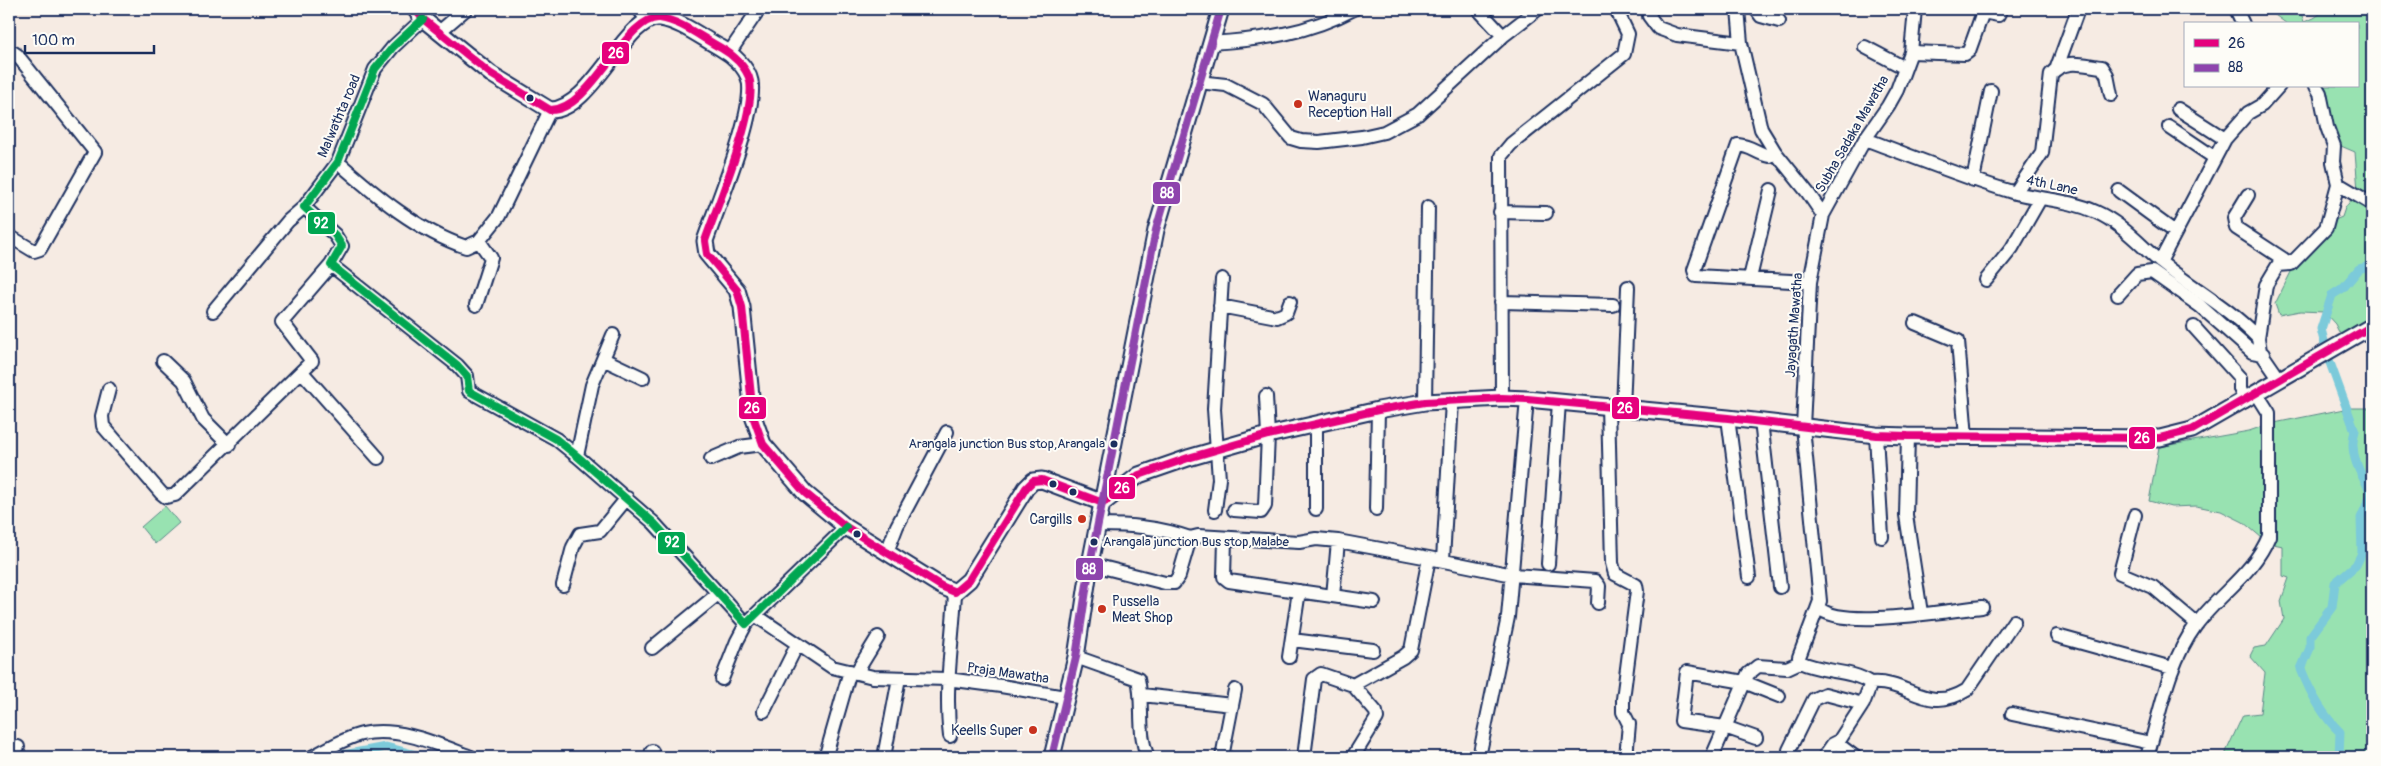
<svg xmlns="http://www.w3.org/2000/svg" width="2381" height="766" font-family="Pangolin,sans-serif">
<style>
.green{fill:#98e2b1;stroke:#5a8888}
.lines{fill:none;stroke-linecap:round;stroke-linejoin:round}
.canal{stroke:#7ccada;stroke-width:9}
.minor-casing{stroke:#1b2f5e;stroke-width:16}
.major-casing{stroke:#1b2f5e;stroke-width:19}
.minor{stroke:#fdfcf7;stroke-width:12}
.major{stroke:#fdfcf7;stroke-width:15}
.bus-1-casing{stroke:#fdfcf7;stroke-width:11}
.bus-2-casing{stroke:#fdfcf7;stroke-width:11}
.bus-3-casing{stroke:#fdfcf7;stroke-width:11}
.bus-1{stroke:#e5007d;stroke-width:8}
.bus-2{stroke:#8e44ad;stroke-width:8}
.bus-3{stroke:#00a651;stroke-width:8}
.bus-dot{fill:#1b2f5e;stroke:#fdfcf7;stroke-width:2}
.poi-dot{fill:#c8321e;stroke:#fdfcf7;stroke-width:2}
.labels{text-anchor:middle;dominant-baseline:central;stroke-width:4;stroke-linejoin:round;paint-order:stroke}
.bus-label{font-size:13px;fill:#1b2f5e;stroke:#fdfcf7;text-anchor:end}
.poi-label{font-size:14px;fill:#1b2f5e;stroke:#fdfcf7;text-anchor:start}
.street-label{font-size:14px;fill:#1b2f5e;stroke:#fdfcf7}
.line-badge{stroke:#fdfcf7;stroke-width:2}
.badge-label{font-size:14px;text-anchor:middle;font-weight:bold;fill:#fff}
</style>
<rect width="100%" height="100%" fill="#f6ebe3"/>
<filter id="ink" filterUnits="userSpaceOnUse"><feTurbulence type="fractalNoise" baseFrequency=".02" numOctaves="2"/><feDisplacementMap in="SourceGraphic" scale="10" xChannelSelector="R" yChannelSelector="G"/><feConvolveMatrix kernelMatrix="1 2 1 2 8 2 1 2 1" color-interpolation-filters="sRGB"/></filter>
<g filter="url(#ink)">
<path class="green" d="M2267,9H2300L2304,22L2314,18L2327,9H2372V320L2342,338L2335,324L2324,312L2300,311L2279,315L2275,304L2292,270L2328,223L2342,217L2345,208L2358,191L2355,152L2341,146L2330,129L2318,86H2357V24H2287Z
M2349,408H2372V757H2227L2226,752L2243,715L2260,713L2265,673L2250,656L2254,648L2266,646L2284,619L2281,601L2289,578L2283,576V546L2268,543L2243,522L2221,511L2196,506L2171,507L2149,501L2159,447L2249,431L2269,424Z
M165,506L179,523L155,544L141,527Z"/>
<g class="lines">
<path class="canal" d="M2325,345L2321,329L2332,295L2343,288L2359,269L2372,265
M2329,360L2355,431C2348,453 2360,474 2372,493
M333,757L386,747L424,757
M2339,757L2340,732C2322,715 2310,692 2301,669L2310,648V637L2332,607L2335,583L2356,565L2362,553L2361,518L2372,493"/>
<g class="minor-casing">
<path id="minor" d="M639,9L647,20
M1478,9L1503,36
M1651,9L1649,16L1658,28L1677,35L1741,43
M1738,9L1741,43L1761,129L1775,152L1808,193L1823,215
M1756,9L1761,16L1779,21
M2236,9L2243,24
M423,19L393,47L375,69L338,162L304,207L335,235L342,246L331,265L457,365L467,376L469,391L556,439L577,456L654,523L746,624L846,527
M439,32L466,9
M1210,43C1261,40 1309,33 1354,9
M1865,47L1905,68
M1911,52L1965,54L1969,51L1983,12L1998,15L2001,9
M729,53L759,9
M9,57L14,53L17,55L95,152L40,249L34,251L9,236
M2057,67L2076,15
M1198,82L1226,85L1263,104L1291,138L1301,141L1319,142L1362,137L1384,132L1418,114L1503,36L1538,9
M2178,109L2225,139
M2169,127L2215,158
M1865,139C1914,157 1962,177 2012,192C2041,200 2068,199 2096,212C2121,223 2139,244 2159,261C2192,288 2227,306 2258,338
M1775,152L1770,156C1757,154 1752,146 1738,145L1694,270L1696,276L1810,282
M338,162C375,195 418,231 466,247L479,241L499,216L550,110
M1973,180L1991,91
M2338,184L2372,204
M2119,191L2175,232
M2015,193L2042,153L2051,74C2065,58 2083,65 2102,67L2107,75L2111,95
M2248,195L2234,218L2236,228L2291,264
M1500,212L1546,213
M2160,262L2225,139L2248,113L2262,105L2279,86
M1750,278L1771,190
M1986,280L2012,248L2040,199
M2118,295L2137,274L2152,272L2200,306L2252,352L2263,354
M1501,302L1613,305
M476,305L491,258L479,241
M1220,306L1277,317L1286,313L1290,302
M213,311L288,221L304,207
M1915,323L1958,341L1966,437
M2194,327L2240,378V389L2245,401
M603,359L643,378
M163,361L184,381L203,419L229,445
M302,372L378,458
M2280,380L2260,351L2258,338L2266,285L2278,265L2291,264L2326,228L2338,184L2333,162L2334,146L2327,127L2320,93L2316,86
M109,389L102,416L103,426L161,493L166,497L175,495L312,361L282,322L331,265
M1502,398L1501,156L1511,144L1624,54L1628,34L1616,9
M1425,402L1428,207
M1608,406L1612,563L1615,574L1636,585L1637,591L1623,699V712L1629,724L1626,757
M1623,409L1628,287
M1728,418L1749,577
M1761,421L1780,587
M1876,435L1882,537
M1908,436L1906,515L1921,613
M577,456L592,385L613,335
M711,459L739,447L763,444
M1316,509V425
M1376,509L1378,410
M1215,510L1219,479L1214,409L1222,279
M1234,510L1261,512L1265,506L1268,435L1266,396
M2135,515L2120,573L2153,587L2197,624
M1098,525C1131,525 1159,527 1190,538
M1225,539L1224,577L1229,581L1374,602
M887,552L897,526L947,432
M1429,558L1513,575L1595,581L1599,586L1598,603
M1443,560L1452,401
M1090,564L1165,583H1174L1179,576L1190,538L1198,536L1299,542L1316,539L1338,541L1429,558L1411,650L1403,657L1353,685L1321,674L1314,679L1304,757
M1548,564L1559,402
M563,585L573,547L580,534L600,531L627,498
M1333,596L1338,541
M1819,608C1842,630 1949,610 1982,607
M755,615L832,667L873,677L947,679L1001,686L1065,697
M2057,636L2172,668
M1292,640L1373,650
M652,648L719,593
M1076,657L1138,679C1144,705 1137,733 1148,757
M1289,657L1299,591
M856,673L878,637
M722,679L737,641L746,624
M1871,683C1909,680 1926,715 1967,690L2014,621
M1142,695L1232,705
M764,711L797,645
M2012,714L2151,743
M950,736C944,687 953,640 955,592
M1756,738L1725,727L1681,721L1687,672L1744,682L1779,696
M1839,741V745L1855,757
M9,754L18,747
M826,755L850,671
M312,757C328,749 344,738 362,734C398,726 437,744 471,757
M650,757L652,751
M884,757L899,678
M1222,757L1235,690
M1353,757L1377,718L1376,712L1353,685
M1479,757L1508,617L1527,399
M1712,757L1748,674L1758,666L1787,668L1800,662
M1790,757L1789,750L1814,699L1825,694L1863,704
M1824,757L1833,744L1839,741L1863,704L1871,683C1850,669 1823,673 1800,662L1799,657L1820,601L1803,427L1810,282L1823,215L1865,139L1888,106L1897,90L1911,52L1915,9
M2147,757C2161,711 2167,665 2196,625C2219,594 2254,573 2269,536V413L2257,394"/>
</g>
<g class="major-casing">
<path id="major" d="M415,9L423,19L491,74L550,110C592,111 626,14 660,18C681,21 702,38 721,48C732,54 747,67 750,81C756,114 717,206 705,241L707,254L737,290L742,307L753,416L763,444L805,493L846,527L941,586L955,592L969,580L1026,488L1033,481L1042,480L1103,503L1139,475L1188,458L1268,435L1378,410L1425,402L1502,398L1527,399L1728,418L1876,435L1908,436L2160,438L2192,430L2372,326
M1052,757L1076,657L1090,564L1156,230L1221,9"/>
</g>
<use href="#minor" class="minor"/>
<use href="#major" class="major"/>
<g class="bus-1-casing">
<path id="bus-1" d="M415,9L423,19L491,74L550,110C592,111 626,14 660,18C681,21 702,38 721,48C732,54 747,67 750,81C756,114 717,206 705,241L707,254L737,290L742,307L753,416L763,444L805,493L846,527L941,586L955,592L969,580L1026,488L1033,481L1042,480L1103,503L1139,475L1188,458L1268,435L1378,410L1425,402L1502,398L1527,399L1728,418L1876,435L1908,436L2160,438L2192,430L2372,326"/>
</g>
<g class="bus-2-casing">
<path id="bus-2" d="M1052,757L1076,657L1090,564L1156,230L1221,9"/>
</g>
<g class="bus-3-casing">
<path id="bus-3" d="M423,19L393,47L375,69L338,162L304,207L335,235L342,246L331,265L457,365L467,376L469,391L556,439L577,456L654,523L746,624L846,527"/>
</g>
<use href="#bus-1" class="bus-1"/>
<use href="#bus-2" class="bus-2"/>
<use href="#bus-3" class="bus-3"/>
</g>
</g>
<g class="bus-dot">
<circle cx="530" cy="98" r="4.5"/>
<circle cx="1114" cy="444" r="4.5"/>
<circle cx="1053" cy="484" r="4.5"/>
<circle cx="1073" cy="492" r="4.5"/>
<circle cx="857" cy="534" r="4.5"/>
<circle cx="1094" cy="542" r="4.5"/>
</g>
<g class="poi-dot">
<circle cx="1298" cy="104" r="5"/>
<circle cx="1082" cy="519" r="5"/>
<circle cx="1102" cy="609" r="5"/>
<circle cx="1033" cy="730" r="5"/>
</g>
<g class="labels">
<g class="bus-label">
<text x="1105" y="444">Arangala junction Bus stop,Arangala</text>
<text x="1103" y="542" text-anchor="start">Arangala junction Bus stop,Malabe</text>
</g>
<g class="poi-label">
<text x="1308" y="96">Wanaguru<tspan x="1308" dy="16">Reception Hall</tspan></text>
<text x="1072" y="519" text-anchor="end">Cargills</text>
<text x="1112" y="601">Pussella<tspan x="1112" dy="16">Meat Shop</tspan></text>
<text x="1023" y="730" text-anchor="end">Keells Super</text>
</g>
<g class="street-label">
<text transform="translate(339 116) rotate(-67)">Malwathta road</text>
<text transform="translate(1852 134) rotate(-60)">Subha Sadaka Mawatha</text>
<text transform="translate(2052 185) rotate(12)">4th Lane</text>
<text transform="translate(1794 325) rotate(-86)">Jayagath Mawatha</text>
<text transform="translate(1008 673) rotate(8)">Praja Mawatha</text>
</g>
</g>
<g class="line-badge">
<rect x="601" y="41" width="29" height="24" rx="5" fill="#e5007d"/>
<rect x="1152" y="181" width="29" height="24" rx="5" fill="#8e44ad"/>
<rect x="307" y="211" width="29" height="24" rx="5" fill="#00a651"/>
<rect x="738" y="396" width="29" height="24" rx="5" fill="#e5007d"/>
<rect x="1611" y="396" width="29" height="24" rx="5" fill="#e5007d"/>
<rect x="2128" y="426" width="28" height="24" rx="5" fill="#e5007d"/>
<rect x="1108" y="476" width="28" height="24" rx="5" fill="#e5007d"/>
<rect x="657" y="531" width="29" height="24" rx="5" fill="#00a651"/>
<rect x="1075" y="557" width="29" height="24" rx="5" fill="#8e44ad"/>
</g>
<g class="badge-label">
<text x="616" y="58">26</text>
<text x="1167" y="198">88</text>
<text x="321" y="228">92</text>
<text x="752" y="413">26</text>
<text x="1625" y="413">26</text>
<text x="2142" y="443">26</text>
<text x="1122" y="493">26</text>
<text x="672" y="547">92</text>
<text x="1089" y="574">88</text>
</g>
<rect width="2381" height="766" fill="none" stroke="#fdfcf7" stroke-width="30"/>
<rect x="15" y="15" width="2351" height="736" fill="none" stroke="#1b2f5e" stroke-width="2" filter="url(#ink)"/>
<rect x="2184" y="22" width="175" height="65" fill="#fdfcf7" stroke="#a3aaba"/>
<rect x="2194" y="39" width="25" height="8" fill="#e5007d" stroke="#a3aaba"/>
<text x="2228" y="48" font-size="15" fill="#1b2f5e">26</text>
<rect x="2194" y="64" width="25" height="8" fill="#8e44ad" stroke="#a3aaba"/>
<text x="2228" y="72" font-size="15" fill="#1b2f5e">88</text>
<path d="M25 45v8h129v-8" fill="none" stroke="#1b2f5e" stroke-width="2.5"/>
<text x="32" y="45" font-size="15" fill="#1b2f5e" stroke="#fdfcf7" stroke-width="4" paint-order="stroke">100 m</text>
</svg>
